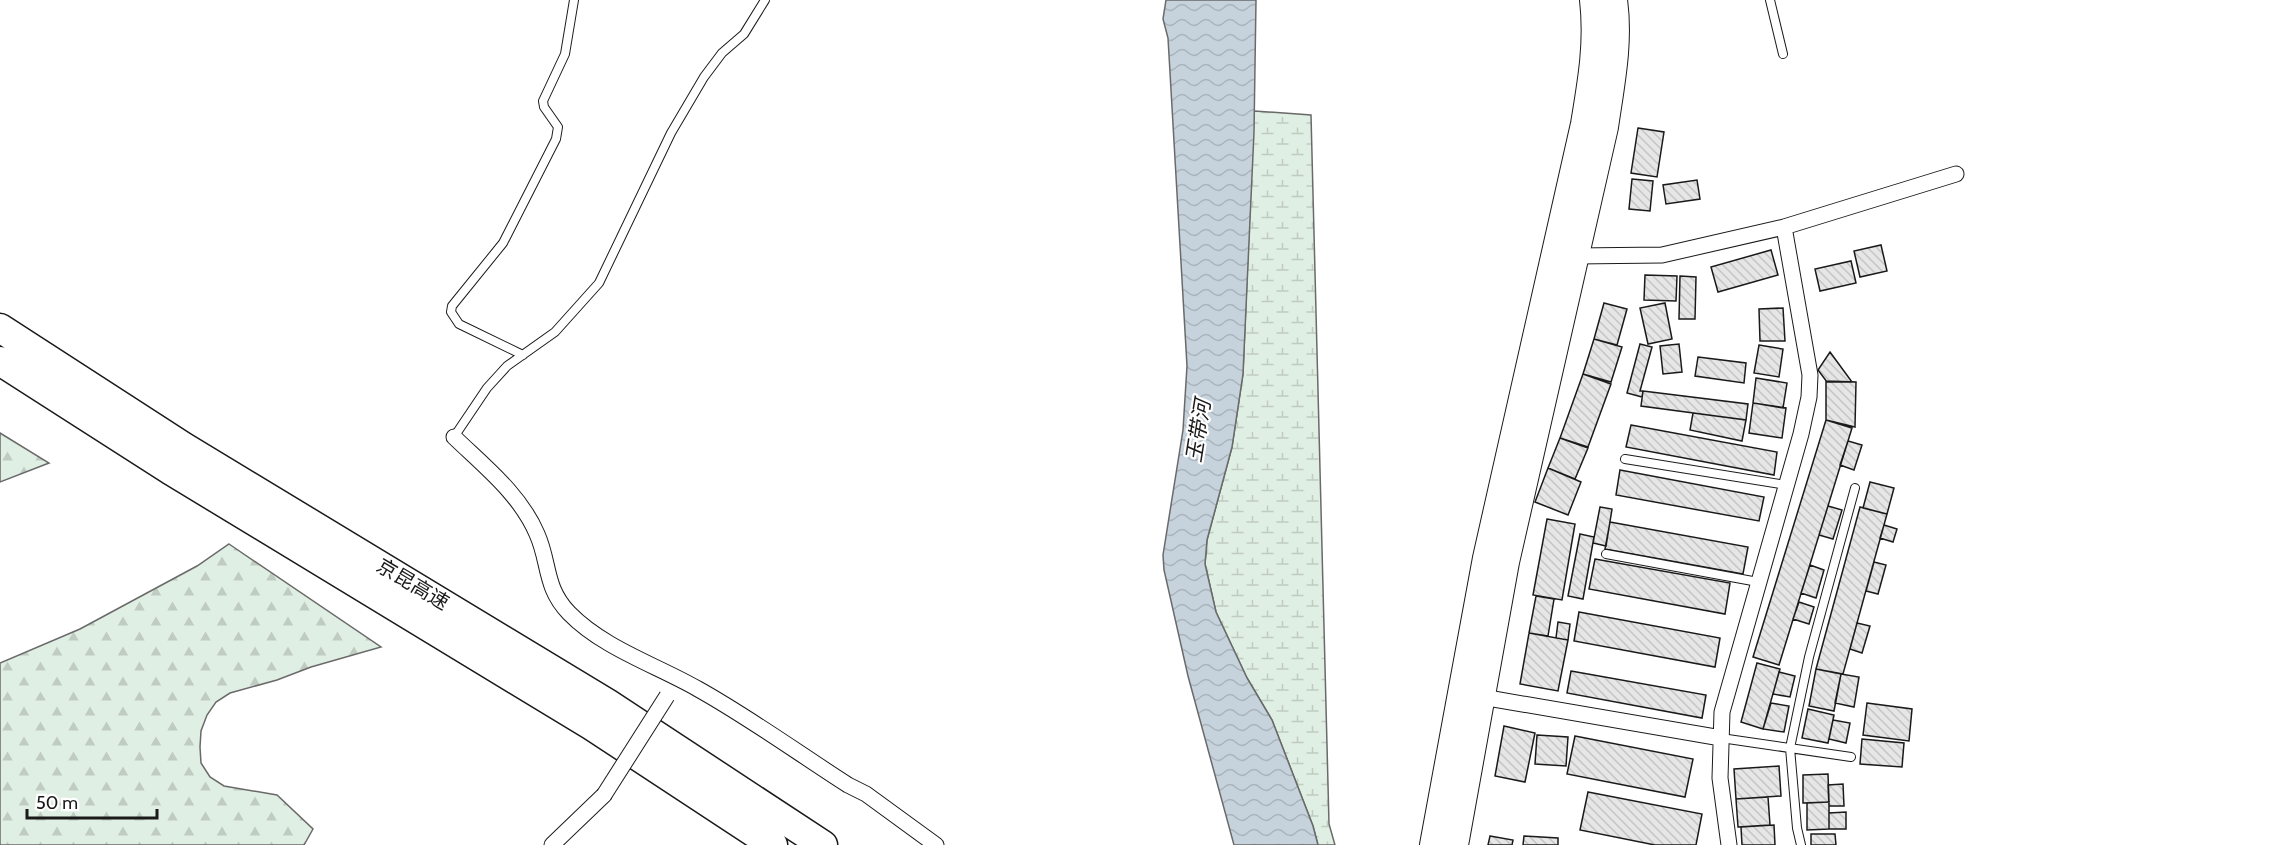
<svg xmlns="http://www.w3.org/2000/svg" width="2284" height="845" font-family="Cabin,'Noto Sans SC',sans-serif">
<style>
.forest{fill:url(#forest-firs);stroke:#6a6a6a;stroke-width:1.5}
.wetland{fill:url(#wetland-marsh);stroke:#6a6a6a;stroke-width:1.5}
.water{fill:url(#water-waves);stroke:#6a6a6a;stroke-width:1.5}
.building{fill:url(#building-back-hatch);stroke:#1a1a1a;stroke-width:1.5}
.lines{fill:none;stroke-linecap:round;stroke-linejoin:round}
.service-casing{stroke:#1a1a1a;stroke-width:10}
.minor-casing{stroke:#1a1a1a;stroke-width:17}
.primary-casing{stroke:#1a1a1a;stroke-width:28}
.motorway-casing{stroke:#1a1a1a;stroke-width:31}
.service{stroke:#fff;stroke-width:8}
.minor{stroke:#fff;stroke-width:15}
.primary{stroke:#fff;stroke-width:26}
.motorway{stroke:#fff;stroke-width:28}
.minor-bridge-casing{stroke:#1a1a1a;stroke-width:17;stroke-linecap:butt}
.minor-bridge{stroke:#fff;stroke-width:15}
.labels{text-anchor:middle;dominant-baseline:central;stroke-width:4.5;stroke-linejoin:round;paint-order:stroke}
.street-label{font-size:20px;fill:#1a1a1a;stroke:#fff}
.water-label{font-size:21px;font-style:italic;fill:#1a1a1a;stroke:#fff}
</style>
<defs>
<pattern id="forest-firs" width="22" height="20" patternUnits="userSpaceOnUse" patternTransform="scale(1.5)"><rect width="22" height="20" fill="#e0efe3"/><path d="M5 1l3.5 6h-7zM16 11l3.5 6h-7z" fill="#c0ccc2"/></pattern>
<pattern id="wetland-marsh" width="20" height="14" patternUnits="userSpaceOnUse" patternTransform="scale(1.5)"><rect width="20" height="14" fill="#e0efe3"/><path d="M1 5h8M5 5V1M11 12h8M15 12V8" fill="none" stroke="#c0ccc2"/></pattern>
<pattern id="water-waves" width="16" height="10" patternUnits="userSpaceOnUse" patternTransform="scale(1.5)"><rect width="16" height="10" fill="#c6d2dc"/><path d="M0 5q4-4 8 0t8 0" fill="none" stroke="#aab4bc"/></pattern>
<pattern id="building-back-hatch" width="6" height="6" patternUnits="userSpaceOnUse" patternTransform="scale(1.5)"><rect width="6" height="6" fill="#e6e6e6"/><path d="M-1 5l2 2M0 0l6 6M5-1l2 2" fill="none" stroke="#c5c5c5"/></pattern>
</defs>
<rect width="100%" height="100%" fill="#fff"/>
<path class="forest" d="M0,433L49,463L0,482Z
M229,544L381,647L311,667L277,680L230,693L216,702L207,715L201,731L200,747L201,763L210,777L224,786L277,795L313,829L304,845H0V663L80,629L197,566Z"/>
<path class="wetland" d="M1254,111L1311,115L1329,824L1335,845H1318L1313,826L1272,720L1247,678L1216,612L1205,564L1207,540L1232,447L1243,374Z"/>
<path class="water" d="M1166,0H1256L1254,132L1243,374L1232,447L1207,540L1205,564L1216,612L1247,678L1272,720L1313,826L1318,845H1234L1188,676L1164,570L1163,555L1183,430L1187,366L1168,38L1163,19Z"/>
<path class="building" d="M1638,128L1664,132L1657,177L1631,173Z
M1632,179L1653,181L1650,211L1629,209Z
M1697,180L1700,199L1666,204L1663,185Z
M1881,245L1887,271L1860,277L1854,251Z
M1771,250L1778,275L1718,292L1711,267Z
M1851,261L1856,283L1820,291L1815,269Z
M1645,275L1677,276L1676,301L1644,300Z
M1680,276L1696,277L1695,319H1679Z
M1604,303L1627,309L1617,345L1594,339Z
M1665,303L1672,339L1648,344L1640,308Z
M1783,308L1785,341H1760L1759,309Z
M1594,339L1622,347L1611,382L1583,374Z
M1640,344L1652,347L1640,391H1643L1642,397L1627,393Z
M1679,344L1682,372L1663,374L1660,346Z
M1759,345L1783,349L1779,377L1754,373Z
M1830,352L1852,382H1827L1818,370Z
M1698,357L1746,363L1744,383L1695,376Z
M1583,374L1611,384L1588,447L1560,438Z
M1756,378L1787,383L1783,408L1753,403Z
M1826,381L1856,382L1855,427L1826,420Z
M1643,391L1748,404L1746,420L1641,406Z
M1753,403L1786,408L1782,438L1749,433Z
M1693,413L1746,420L1742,441L1690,430Z
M1826,420L1852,428L1779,665L1753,657Z
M1631,425L1777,452L1774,475L1626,447Z
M1560,438L1588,448L1575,479L1548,468Z
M1848,441L1862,445L1854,470L1840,465Z
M1548,468L1581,482L1568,515L1535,502Z
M1620,470L1764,497L1759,521L1616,495Z
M1870,482L1894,488L1887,514L1863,508Z
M1828,506L1842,510L1833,539L1819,535Z
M1600,507L1612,509L1606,546L1593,543Z
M1860,507L1887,514L1843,674L1816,669Z
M1547,519L1575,524L1562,600L1533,595Z
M1610,522L1748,547L1743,574L1605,549Z
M1884,525L1897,529L1893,542L1880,538Z
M1580,534L1594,537L1583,599L1568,596Z
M1595,559L1730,583L1725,614L1589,589Z
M1874,562L1886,565L1878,594L1866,591Z
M1810,565L1824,570L1816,598L1801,593Z
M1536,596L1554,599L1548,636L1529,633Z
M1799,602L1814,607L1809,624L1793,619Z
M1579,612L1720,638L1715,667L1574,641Z
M1558,622L1570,624L1568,640L1556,638Z
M1857,623L1870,626L1862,653L1850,649Z
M1529,633L1568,640L1558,691L1520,684Z
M1757,663L1780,669L1763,729L1741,722Z
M1816,669L1841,674L1834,711L1809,706Z
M1571,671L1706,695L1702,718L1567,693Z
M1779,672L1795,676L1790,697L1773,694Z
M1841,674L1859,677L1854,707L1835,703Z
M1771,703L1789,706L1784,732L1763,729Z
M1867,703L1912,709L1909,741L1863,735Z
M1808,709L1834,715L1828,743L1802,738Z
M1833,720L1850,723L1846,743L1829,739Z
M1504,726L1535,733L1525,782L1495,776Z
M1537,735L1568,737L1566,766L1535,764Z
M1575,736L1693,759L1685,797L1567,774Z
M1862,739L1904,743L1902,767L1860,764Z
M1779,766L1781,796L1736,799L1734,769Z
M1828,774L1829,802L1803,803V775Z
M1843,784L1844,806H1829L1828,785Z
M1588,792L1702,814L1696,845H1655L1580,830Z
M1768,797L1770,825L1738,827L1736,799Z
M1829,802V829L1807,830V803Z
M1846,812V829H1829V813Z
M1774,825L1775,845H1742L1741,827Z
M1811,834H1835L1836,845H1811Z
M1490,836L1513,840L1512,845H1488Z
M1524,836L1558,838V845H1523Z"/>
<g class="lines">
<g class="service-casing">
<path id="service" d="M1770,0L1783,54
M523,355L459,324L451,312L452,306L503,243L556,139L558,127L544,107L543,101L565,54L574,0
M454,437L487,388L507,366L555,332L599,283L671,133L704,77L722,53L744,34L765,0
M1625,459L1786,485
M1606,554L1758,582
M1721,738L1851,757
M1801,845L1797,828L1790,748L1809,657L1855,488"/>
</g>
<g class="minor-casing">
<path id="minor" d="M1576,256L1662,255L1784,227L1956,174
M454,437C484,466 520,494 537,534C550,563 544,587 569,613C603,648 656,665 698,689C750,718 798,753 848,785L866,794L936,845
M1482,697L1721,738
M552,845L604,795
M1729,845L1720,778L1722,712L1801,434L1809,397L1810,375L1784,227"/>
</g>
<g class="primary-casing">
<path id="primary" d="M1433,845L1486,558L1584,124C1591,82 1598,43 1593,0
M1455,845L1506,562L1605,127C1611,85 1620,43 1614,0"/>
</g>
<g class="motorway-casing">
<path id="motorway" d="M0,328L184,447L607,703L823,845
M0,361L170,470L592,726L773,845"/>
</g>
<use href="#service" class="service"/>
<use href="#minor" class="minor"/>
<use href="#primary" class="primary"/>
<use href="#motorway" class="motorway"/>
<g class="minor-bridge-casing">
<path id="minor-bridge" d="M604,795L667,696"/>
</g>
<use href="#minor-bridge" class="minor-bridge"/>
</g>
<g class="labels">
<g class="street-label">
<text transform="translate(413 584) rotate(31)">京昆高速</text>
</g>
<g class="water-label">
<text transform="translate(1198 431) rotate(-81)">玉带河</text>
</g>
</g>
<path d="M27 809v9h130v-9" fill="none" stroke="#1a1a1a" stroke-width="3"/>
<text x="36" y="809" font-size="18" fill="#1a1a1a" stroke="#ffffff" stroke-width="4.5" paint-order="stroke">50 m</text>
</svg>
